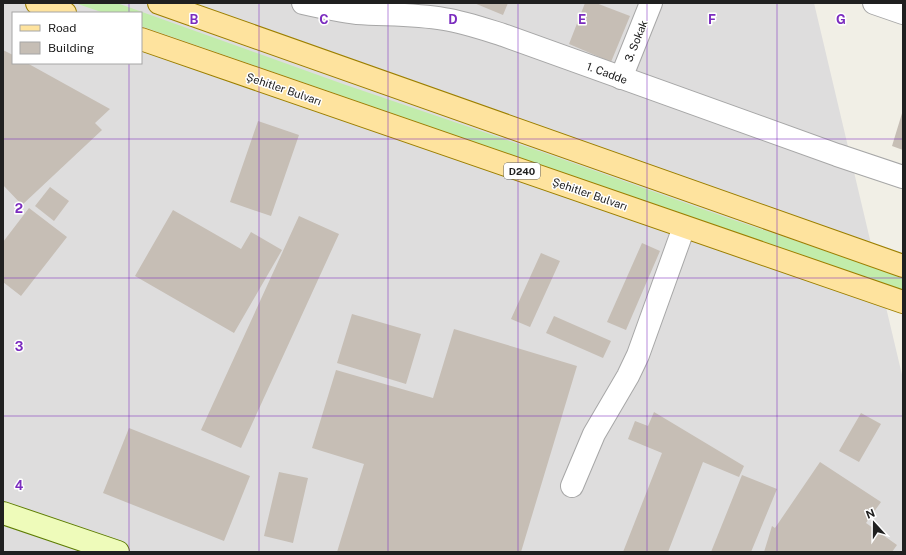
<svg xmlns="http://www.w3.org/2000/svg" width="906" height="555" font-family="'Public Sans',sans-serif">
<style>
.residential{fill:#dedddd;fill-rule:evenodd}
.grass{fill:#c2ecab}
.building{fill:#c6beb5}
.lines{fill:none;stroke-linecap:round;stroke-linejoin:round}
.minor-casing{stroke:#a7a7a7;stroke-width:24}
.tertiary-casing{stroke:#a7a7a7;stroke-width:24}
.secondary-casing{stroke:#5d7c02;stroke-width:24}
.primary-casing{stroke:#9c7f00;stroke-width:24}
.minor{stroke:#fff;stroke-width:22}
.tertiary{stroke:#fff;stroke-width:22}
.secondary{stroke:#eefbba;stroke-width:22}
.primary{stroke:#fee39e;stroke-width:22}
.grid{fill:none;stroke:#7b2cbf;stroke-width:1;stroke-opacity:0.55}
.labels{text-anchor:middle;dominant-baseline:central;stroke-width:3;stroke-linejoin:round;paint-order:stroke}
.shield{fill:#fff;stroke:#636363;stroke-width:1}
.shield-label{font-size:10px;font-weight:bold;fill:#202020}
.street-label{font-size:11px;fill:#202020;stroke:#fff}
.grid-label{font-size:13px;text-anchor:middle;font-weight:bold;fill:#7b2cbf;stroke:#fff;stroke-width:3;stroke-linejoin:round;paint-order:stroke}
</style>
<rect width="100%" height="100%" fill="#f1efe6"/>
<path class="residential" d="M3,3H814L903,379V552H3ZM13,13H141V63H13Z"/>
<path class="grass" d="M75,3H117L343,84L542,152L725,217L903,277V291L141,26V13H104Z"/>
<path class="building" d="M474,3H508L503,15Z
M585,3H596L630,16L611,62L569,44Z
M3,50L13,55V63H27L110,109L95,123L102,130L22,205L3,185Z
M903,110V150L892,146Z
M258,121L299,135L271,216L230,202Z
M50,187L69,201L54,221L35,206Z
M29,208L67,237L21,296L3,282V242Z
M173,210L241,249L251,232L282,250L234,333L135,276Z
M299,216L339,234L241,448L201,430Z
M642,243L660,251L626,330L607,322Z
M541,253L560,261L530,327L511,319Z
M352,314L421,334L406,384L337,363Z
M554,316L611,341L603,358L546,333Z
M454,329L577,366L521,552H337L364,464L312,448L336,370L433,398Z
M654,412L744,466L739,477L703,462L668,552H623L662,453L628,439L635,421L648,426Z
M861,413L881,424L859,462L839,451Z
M129,428L250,476L224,541L103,493Z
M820,462L881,502L866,523L897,545L892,552H764L772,526L775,528Z
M279,472L308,478L293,543L264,536Z
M742,475L777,489L751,552H711Z"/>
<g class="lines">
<g class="minor-casing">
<path id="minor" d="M621,78L651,3
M572,486L594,434L628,376L638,355L684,227"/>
</g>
<g class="tertiary-casing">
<path id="tertiary" d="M303,3C321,7 339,11 357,13C386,15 415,14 444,19C464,22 484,29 503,35L837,155L903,177
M874,3L903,13"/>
</g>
<g class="secondary-casing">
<path id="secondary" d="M3,513L118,552"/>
</g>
<g class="primary-casing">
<path id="primary" d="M37,3L65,13
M159,3L903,266
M141,39L903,302"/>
</g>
<use href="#minor" class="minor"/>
<use href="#tertiary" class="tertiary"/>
<use href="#secondary" class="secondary"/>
<use href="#primary" class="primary"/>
</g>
<path class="grid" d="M129,3V13M259,3V552M388,3V552M518,3V552M647,3V552M777,3V552M129,63V552M3,139H903M3,278H903M3,416H903"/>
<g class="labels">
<rect class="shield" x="504" y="163" width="36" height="16" rx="3"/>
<g class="shield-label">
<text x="522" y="171">D240</text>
</g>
<g class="street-label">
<text transform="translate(636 41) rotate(-68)">3. Sokak</text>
<text transform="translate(607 73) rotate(20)">1. Cadde</text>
<text transform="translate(284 89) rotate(19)">Şehitler Bulvarı</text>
<text transform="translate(590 194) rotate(19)">Şehitler Bulvarı</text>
</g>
</g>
<g class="grid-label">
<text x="194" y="24">B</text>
<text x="324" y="24">C</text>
<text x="453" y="24">D</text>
<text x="582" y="24">E</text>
<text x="712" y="24">F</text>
<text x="841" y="24">G</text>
<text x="19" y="213">2</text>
<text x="19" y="351">3</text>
<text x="19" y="490">4</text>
</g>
<rect width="906" height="555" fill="none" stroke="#202020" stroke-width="8"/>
<rect x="12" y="12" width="130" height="52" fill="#ffffff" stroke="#a6a6a6"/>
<rect x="20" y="25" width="20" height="6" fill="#fee39e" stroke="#a6a6a6"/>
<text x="48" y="32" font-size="12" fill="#202020">Road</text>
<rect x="20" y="42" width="20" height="12" fill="#c6beb5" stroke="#a6a6a6"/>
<text x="48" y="52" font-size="12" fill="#202020">Building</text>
<g transform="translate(874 523) rotate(339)" stroke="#ffffff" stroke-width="3" paint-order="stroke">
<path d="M0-3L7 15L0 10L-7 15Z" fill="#202020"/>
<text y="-6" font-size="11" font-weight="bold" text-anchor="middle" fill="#202020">N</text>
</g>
</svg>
